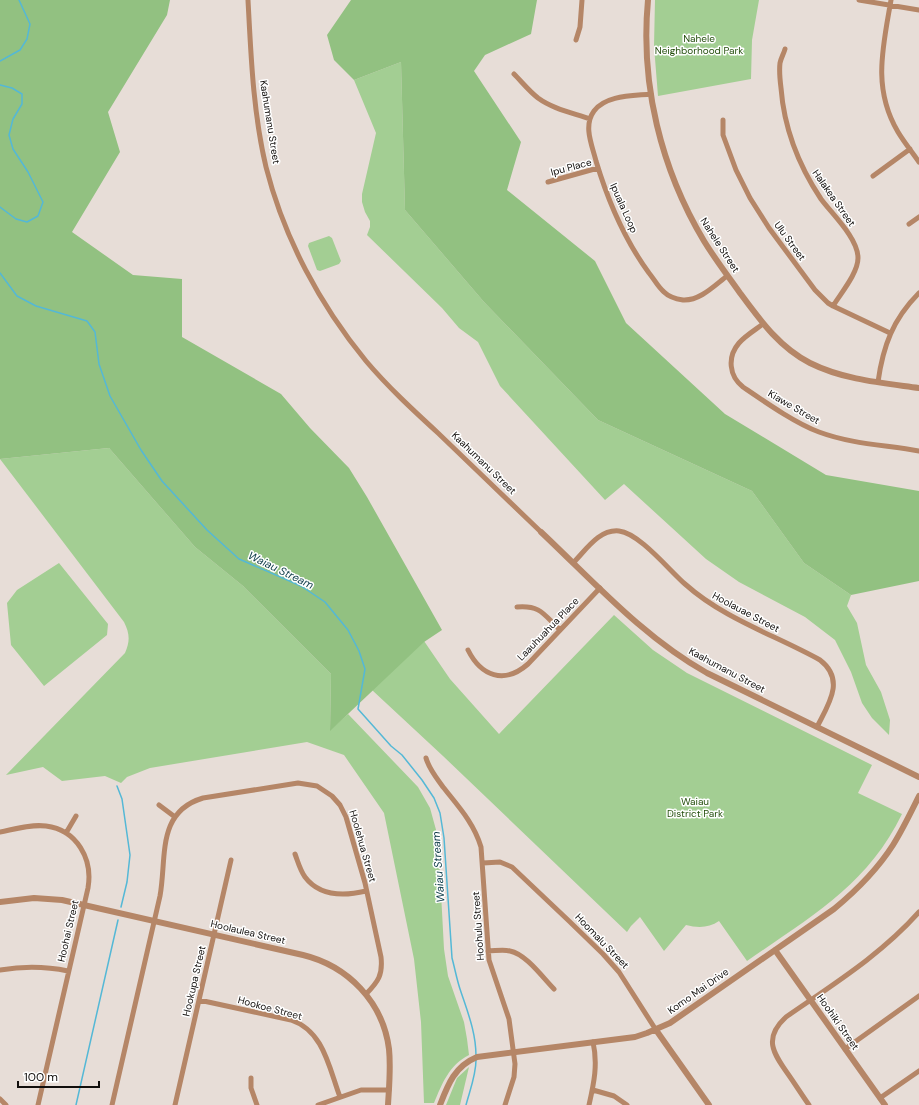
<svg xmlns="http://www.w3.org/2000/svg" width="919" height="1105" font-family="'DM Sans',sans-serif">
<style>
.green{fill:#a3ce93}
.forest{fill:#92c181}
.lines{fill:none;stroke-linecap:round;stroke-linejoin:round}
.stream{stroke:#54b8d6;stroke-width:1.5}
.minor{stroke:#b58667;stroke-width:5}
.tertiary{stroke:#b58667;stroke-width:6}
.labels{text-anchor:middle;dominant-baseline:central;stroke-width:3;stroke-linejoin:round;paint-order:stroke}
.park-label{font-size:10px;fill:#244f0d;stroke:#fff}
.street-label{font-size:10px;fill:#110e0c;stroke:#fff}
.water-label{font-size:11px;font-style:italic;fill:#0a3946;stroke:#fff}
</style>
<rect width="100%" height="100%" fill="#e7ddd7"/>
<path class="green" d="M655,0H759L752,40L751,79L658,96L654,46Z
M401,62L405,210L484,302L598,420L752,491L804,563L851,595L847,606L857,623L866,665L881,692L890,720L889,735L872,718L862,703L851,672L835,640L805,617L739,582L706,559L624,484L605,500L500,386L478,342L459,328L442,308L367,235L370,227V221L365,212L362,202V194L376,133L354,80Z
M329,236L332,238L341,261L339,264L320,271L317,270L308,246L309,243Z
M109,448L195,547L243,586L331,674L330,730L348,714L418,787L430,808L438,837L444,949L448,976L464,1022L467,1039L469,1055C449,1065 442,1084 434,1103H424L421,1022L414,959L384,813L344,755L307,742L150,768L127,777L121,783L105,776L62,781L43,767L6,775L125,653C130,641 130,634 124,622L0,459Z
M59,563L108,624L107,635L44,686L11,645L7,603L17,590Z
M614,615L653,650L687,673L872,765L858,793L902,814C867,886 810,917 747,961L719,921C709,928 698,928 686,925L664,951L640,917L631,926L627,932L443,756L372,690L424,641L450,679L499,734Z
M469,1067L460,1105H446L457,1078Z"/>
<path class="forest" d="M0,0H170L167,15L108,112L120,152L72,232L133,275L182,279V337L281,394L310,428L349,468L367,497L442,630L424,642L330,731L331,674L243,586L195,547L109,448L0,459Z
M351,0H537L531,34L485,55L474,71L521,142L507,190L595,261L626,323L725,414L826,475L919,491V581L851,595L804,563L752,491L598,420L484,302L405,210L401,62L354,80L334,60L327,35Z"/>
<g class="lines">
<path class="stream" d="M0,61L20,50L27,39L30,24L19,0
M0,85L12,88L22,94V104L13,119L9,135L13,149L28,172L43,202L38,216L27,222L16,219L0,207
M0,273L17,296L36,306L87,321L95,332L99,364L110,396L141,450L162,481L207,530L239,559L301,586L325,602L348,630L359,651L365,669L358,709L391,746L402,755L422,780L434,798L440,813L444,838L452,958C455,969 457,981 461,992C468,1013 476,1033 476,1056
M117,786L122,799L130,855L127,882L121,907
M76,1105L118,920
M466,1105C470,1090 476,1075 476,1060"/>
<path class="minor" d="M248,0C251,56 253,112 266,167C284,238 320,305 366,361C388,387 413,410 438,433C472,466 507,499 541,532
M859,0L919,10
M891,0C883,47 872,88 898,132C904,142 912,152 919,162
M576,40L580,27L582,0
M785,49C784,53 781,58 780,63C779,71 780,80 781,88C784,127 799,166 821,199C832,214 858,238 858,258C858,273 841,293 833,306
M514,74C522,82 529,91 538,98C553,109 573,113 590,119
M651,94C633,96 606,95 594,111C583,126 592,145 596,161C608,201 624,239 649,273C654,279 658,287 664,292C669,297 676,299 683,300C700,301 715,285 727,276
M723,120V135L736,170L750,198L769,228L815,290L828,303L833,306L890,333
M873,176L910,149
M548,182L598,168
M909,224L919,217
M763,324C755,330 745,336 739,343C727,357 729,376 743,387C765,402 795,423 819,432C851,444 886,445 919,451
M878,382C883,346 893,319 919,293
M573,563C586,550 599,529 619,531C639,533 669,570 685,584C724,619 775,635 820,660C846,680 828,705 817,727
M517,607C541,605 544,615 560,630
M468,650C481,676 504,685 528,664L600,588
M426,758C429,769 436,777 443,787C458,806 474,823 481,847L489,960L509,1019L515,1064L514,1077L505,1105
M159,805L175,817
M0,832C15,829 31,824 46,826C77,830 93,859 88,888L38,1105
M66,833L76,816
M295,854C298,862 300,870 305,877C320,897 345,896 366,891
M483,863L500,862L512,867L569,921L603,954L619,972L656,1030
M488,951C495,951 503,949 510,951C526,954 543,978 554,989
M0,970C24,966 44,966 68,971
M199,1000L291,1020C324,1031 329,1068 340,1097
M845,1049L919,996
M251,1078V1088L257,1105
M593,1090L614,1096L627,1105
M880,1098L919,1071
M0,1099L6,1105
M112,1105L160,896C167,858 156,812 203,798L298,783L317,786L332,796L340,805L346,817L365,883L381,957C383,975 378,982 366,994
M175,1105L231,860
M318,1105L361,1090H389
M589,1105C594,1083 598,1064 593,1042
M809,1105C802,1095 795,1084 788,1074C773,1053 763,1038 786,1017C832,985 881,955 919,912"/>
<path class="tertiary" d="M648,0C640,84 661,169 704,241C715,259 728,276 740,293C760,320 779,347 810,363C844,380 883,383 919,388
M541,532C593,581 644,638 707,673L919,777
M0,902L34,898L62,900L303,955C348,966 383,1002 389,1049C391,1068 389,1087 388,1105
M775,950L885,1105
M656,1030L709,1105
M440,1105C448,1084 455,1066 477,1057L635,1037L647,1033L670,1023L834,909C857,890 877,870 893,845C903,829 911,812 919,796"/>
</g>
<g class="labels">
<g class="park-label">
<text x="699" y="38">Nahele<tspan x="699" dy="12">Neighborhood Park</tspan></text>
<text x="695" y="801">Waiau<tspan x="695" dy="12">District Park</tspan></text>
</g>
<g class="street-label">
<text transform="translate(270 122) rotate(81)">Kaahumanu Street</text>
<text transform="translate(571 167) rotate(-15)">Ipu Place</text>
<text transform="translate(834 198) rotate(55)">Halakea Street</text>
<text transform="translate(624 208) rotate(66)">Ipuala Loop</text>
<text transform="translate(790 241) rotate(54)">Ulu Street</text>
<text transform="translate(720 245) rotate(57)">Nahele Street</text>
<text transform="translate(794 407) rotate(30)">Kiawe Street</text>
<text transform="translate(484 463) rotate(44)">Kaahumanu Street</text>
<text transform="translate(746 612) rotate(28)">Hoolauae Street</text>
<text transform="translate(548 629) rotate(-46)">Laauhuahua Place</text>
<text transform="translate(727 670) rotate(28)">Kaahumanu Street</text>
<text transform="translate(363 846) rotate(74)">Hoolehua Street</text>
<text transform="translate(478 926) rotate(-94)">Hoohulu Street</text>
<text transform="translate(68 931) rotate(-77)">Hoohai Street</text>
<text transform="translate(248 932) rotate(13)">Hoolaulea Street</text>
<text transform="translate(602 941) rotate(46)">Hoomalu Street</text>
<text transform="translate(194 981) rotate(-77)">Hookupa Street</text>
<text transform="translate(698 991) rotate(-35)">Komo Mai Drive</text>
<text transform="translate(270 1008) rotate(15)">Hookoe Street</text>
<text transform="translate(838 1022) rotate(55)">Hoohiki Street</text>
</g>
<g class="water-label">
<text transform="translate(281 570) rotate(26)">Waiau Stream</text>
<text transform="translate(438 867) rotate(-94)">Waiau Stream</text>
</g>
</g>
<path d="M18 1081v6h81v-6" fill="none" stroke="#110e0c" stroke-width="2"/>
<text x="24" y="1081" font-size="12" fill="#110e0c" stroke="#ffffff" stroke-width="3" paint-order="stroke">100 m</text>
</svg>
